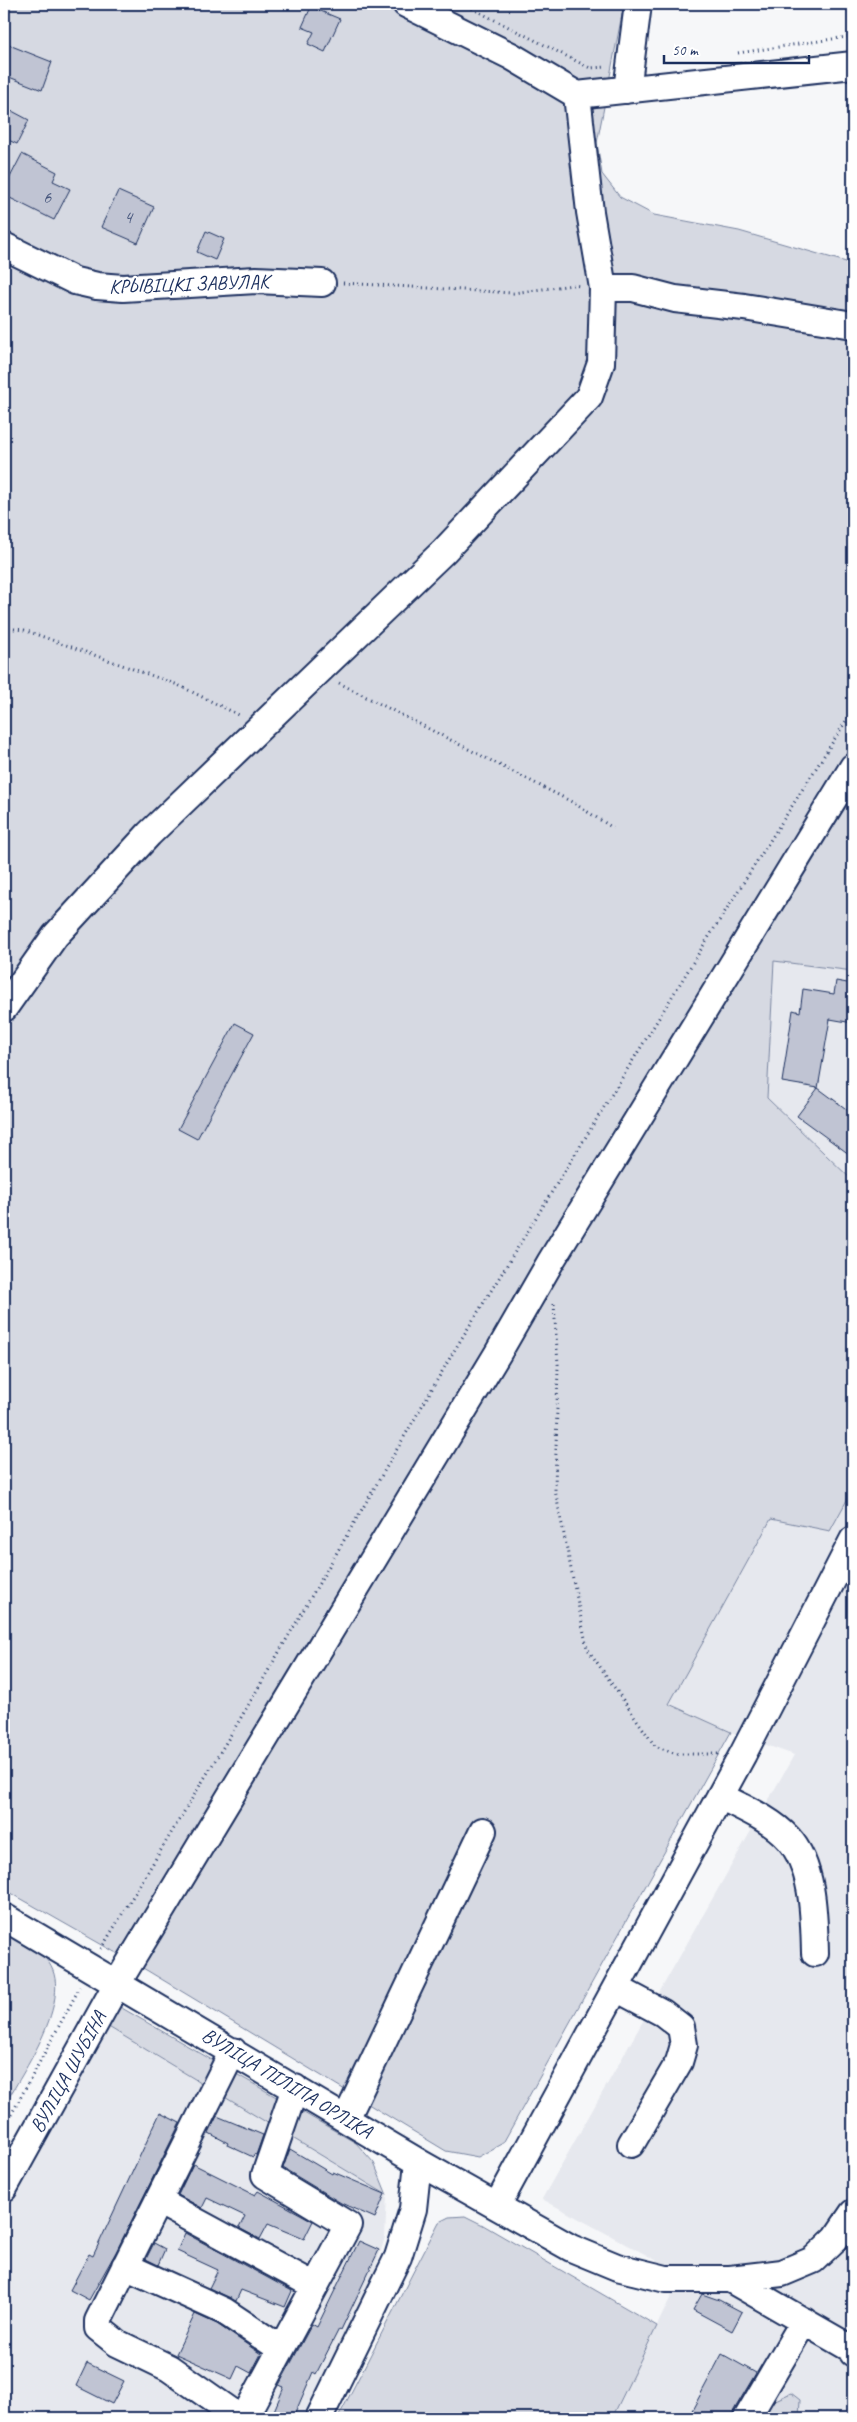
<svg xmlns="http://www.w3.org/2000/svg" width="857" height="2422" font-family="Caveat,sans-serif">
<style>
.built{fill:#e6e8ee}
.green{fill:#d6d9e2;stroke:#7884a0}
.building{fill:#c0c4d3;stroke:#1b2f5e}
.lines{fill:none;stroke-linecap:round;stroke-linejoin:round}
.minor-casing{stroke:#1b2f5e;stroke-width:30}
.path{stroke:#1b2f5e;stroke-width:3;stroke-dasharray:1 4;stroke-linecap:butt}
.minor{stroke:#fff;stroke-width:26}
.labels{text-anchor:middle;dominant-baseline:central;stroke-width:4.5;stroke-linejoin:round;paint-order:stroke}
.number-label{font-size:18px;fill:#44547b}
.street-label{font-size:20px;fill:#1b2f5e;stroke:#fff}
</style>
<rect width="100%" height="100%" fill="#f6f7f9"/>
<filter id="ink" filterUnits="userSpaceOnUse"><feTurbulence type="fractalNoise" baseFrequency=".02" numOctaves="2"/><feDisplacementMap in="SourceGraphic" scale="10" xChannelSelector="R" yChannelSelector="G"/><feConvolveMatrix kernelMatrix="1 2 1 2 8 2 1 2 1" color-interpolation-filters="sRGB"/></filter>
<g filter="url(#ink)">
<path class="built" d="M774,961L853,971V1181L767,1098Z
M853,1489V2418H612L682,2274L542,2199L794,1755L731,1732L668,1704L771,1519L830,1530Z
M97,2020L387,2195L385,2237L368,2294L308,2418H4V2188Z"/>
<path class="green" d="M4,4H624L597,143L602,174L620,197L654,215L739,231L853,264V971L774,961L767,1098L853,1181V1489L830,1531L771,1519L669,1704L731,1732L503,2143L478,2157L446,2151L148,1971L4,1889Z
M4,1929C20,1939 38,1946 49,1963C74,2000 22,2073 4,2106Z
M108,2000L356,2143L374,2163L387,2195L97,2020Z
M465,2216L483,2225L657,2326L612,2418H338L439,2222L449,2217Z
M791,2393L800,2400L799,2418H761L771,2402Z"/>
<path class="building" d="M311,7L340,19L325,52L308,44L314,32L302,27Z
M4,43L52,62L42,90L4,75Z
M12,111L29,120L17,144L4,138V128Z
M22,154L57,172L53,181L70,189L54,220L4,195V189Z
M118,191L154,207L138,243L101,227Z
M206,231L224,239L215,260L197,252Z
M836,981L853,984V1023L830,1019L818,1088L782,1082L793,1010L800,1012L803,989L834,994Z
M235,1023L254,1033L197,1139L178,1129Z
M818,1088L853,1114V1157L797,1116Z
M160,2113L180,2123L116,2252L89,2300L70,2290L89,2254L93,2256Z
M217,2116L263,2135L256,2155L254,2154L253,2157L227,2145L228,2143L209,2133Z
M290,2149L332,2174L333,2172L385,2194L375,2218L341,2203L283,2168Z
M193,2164L255,2195L258,2191L313,2221L304,2239L268,2224L260,2239L239,2228L245,2216L207,2198L202,2208L178,2195Z
M185,2233L292,2291L285,2307L241,2290L236,2301L209,2288L218,2270L177,2251Z
M359,2241L379,2250L341,2330L339,2329L316,2374L313,2372L293,2418H271L284,2387L279,2385L312,2324L317,2327Z
M154,2243L165,2249L158,2265L146,2259Z
M702,2294L719,2300L742,2312L732,2331L693,2310Z
M195,2314L217,2324L261,2354L251,2373L238,2366L232,2379L176,2354Z
M722,2354L756,2373L734,2410L732,2418H688Z
M87,2363L124,2381L112,2404L76,2386Z"/>
<g class="lines">
<g class="minor-casing">
<path id="minor" d="M406,4L511,56L577,95
M627,90L638,4
M577,95L853,65
M4,246L75,281L97,286L123,288L256,280L322,283
M603,288H633L675,299L744,307L853,325
M4,1008L55,936L149,834L444,551L589,397L601,363L603,288L590,212L577,95
M720,1796C743,1808 771,1819 788,1838C814,1866 814,1917 815,1953
M4,1917L418,2162L571,2248L617,2267L666,2279H730L782,2273L813,2260L836,2238L853,2213
M616,1988L663,2013L681,2027L684,2045L679,2062L631,2144
M233,2051L98,2321V2328L117,2343L169,2368L240,2418
M346,2119L483,1831
M4,2188L118,1982L498,1353L551,1261L853,767
M158,2201L315,2286
M497,2206L743,1754L853,1540
M125,2266L224,2311L281,2349
M730,2279L850,2348L853,2353
M244,2418L348,2225L265,2175L295,2088
M319,2418L398,2257L413,2209L418,2162
M747,2418L804,2321"/>
</g>
<path class="path" d="M463,4L590,68L607,67
M738,53L853,36
M343,283L513,293L573,285L581,286
M4,628L24,630L178,685L241,716
M339,683L572,802L613,828
M554,1304L558,1364L555,1490L587,1648L655,1746L676,1754H718
M101,1949L239,1721L454,1351L705,943L853,710
M4,2128L80,1987"/>
<use href="#minor" class="minor"/>
</g>
</g>
<g class="labels">
<g class="number-label">
<text x="47" y="197">6</text>
<text x="128" y="217">4</text>
</g>
<g class="street-label">
<text transform="translate(189 284) rotate(-2)">КРЫВІЦКІ ЗАВУЛАК</text>
<text transform="translate(68 2072) rotate(-61)">ВУЛІЦА ШУБІНА</text>
<text transform="translate(287 2083) rotate(31)">ВУЛІЦА ПІЛІПА ОРЛІКА</text>
</g>
</g>
<rect width="857" height="2422" fill="none" stroke="#fff" stroke-width="20"/>
<rect x="10" y="10" width="837" height="2402" fill="none" stroke="#1b2f5e" stroke-width="2" filter="url(#ink)"/>
<path d="M664 55v8h145v-8" fill="none" stroke="#1b2f5e" stroke-width="2.5"/>
<text x="672" y="55" font-size="15" fill="#1b2f5e" stroke="#ffffff" stroke-width="4" paint-order="stroke">50 m</text>
</svg>
